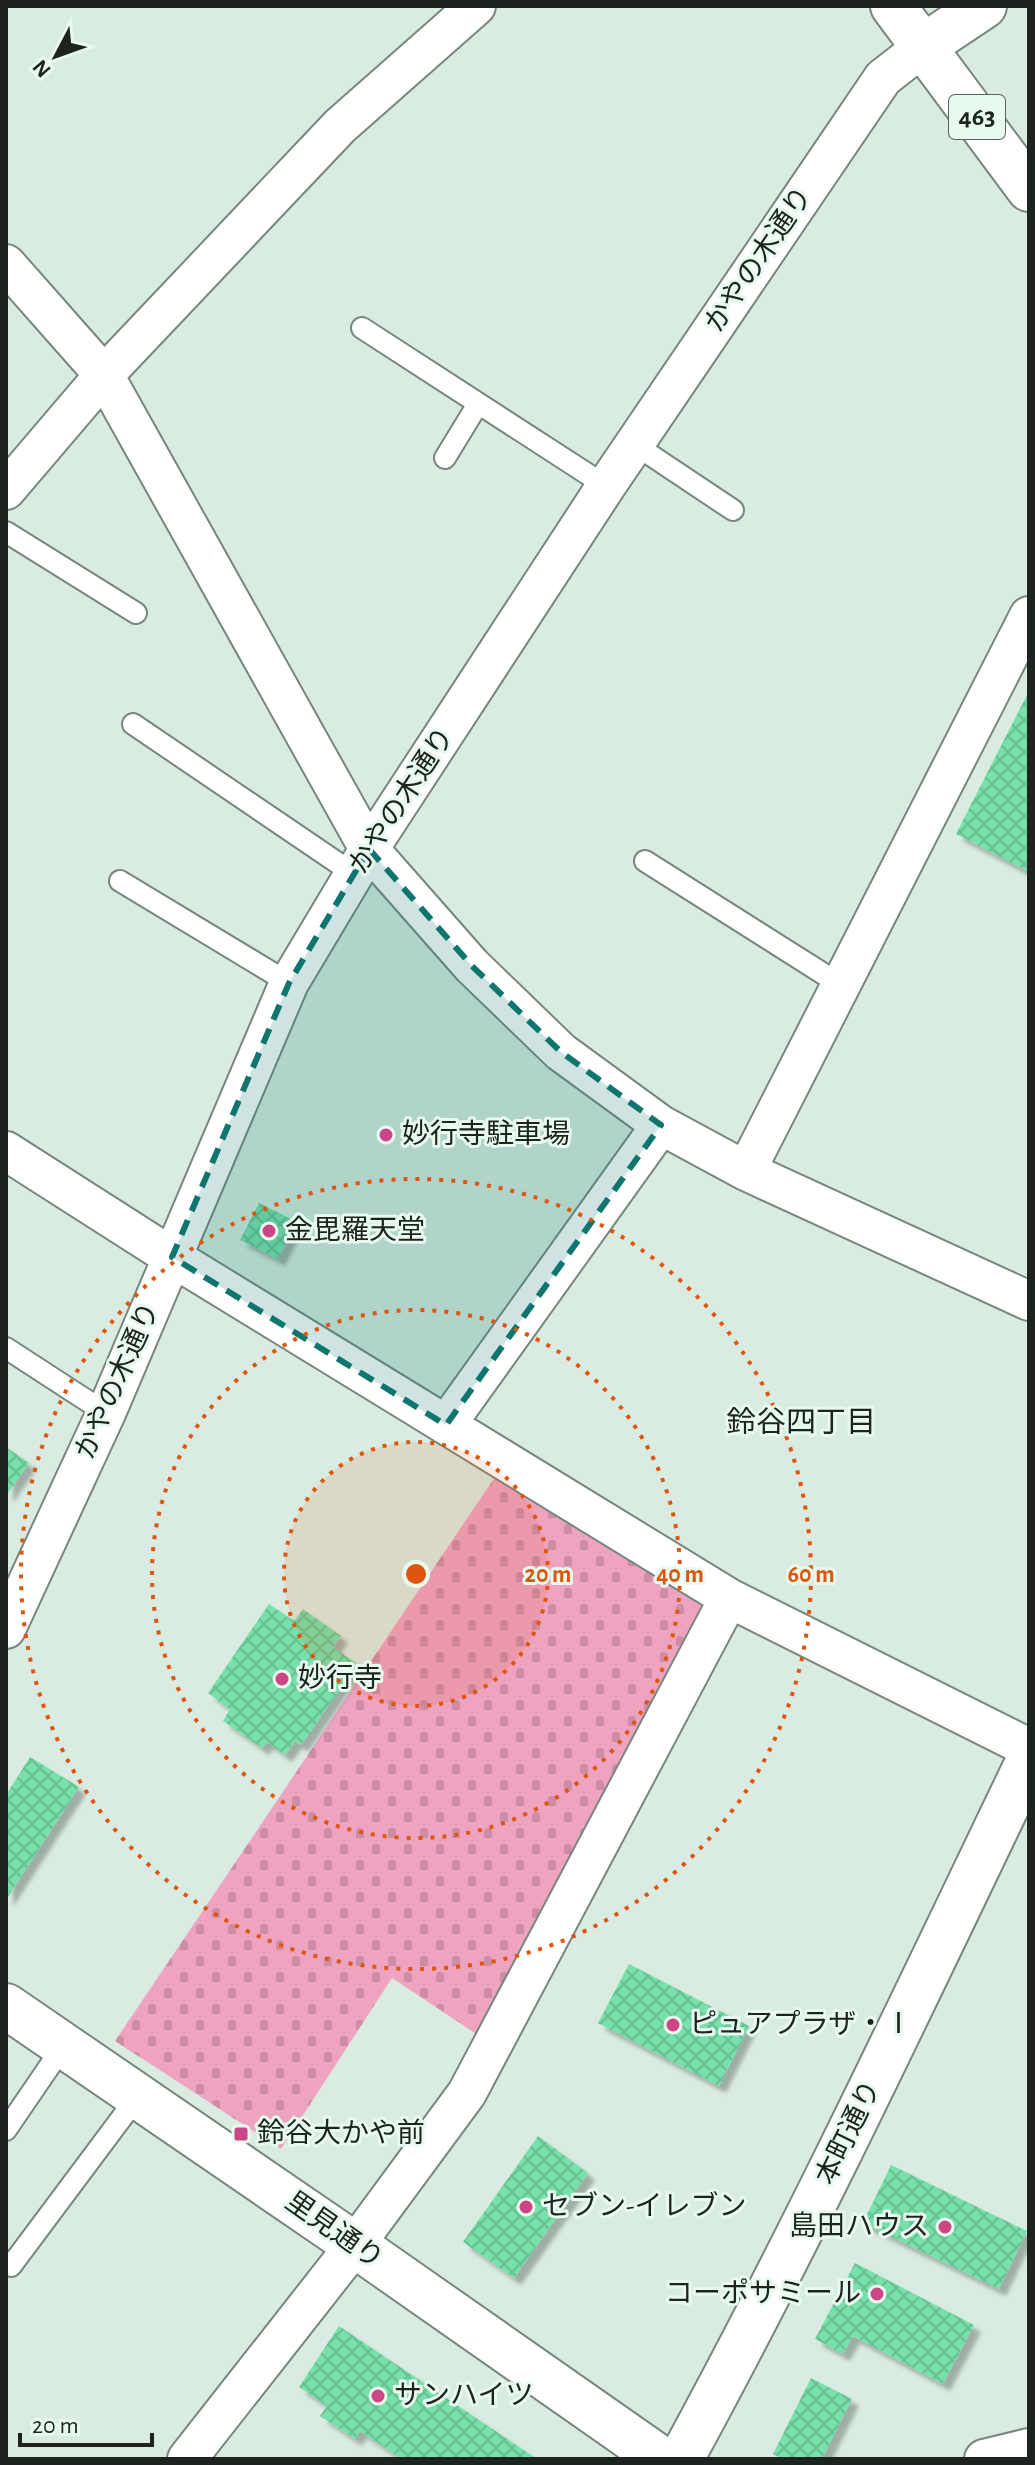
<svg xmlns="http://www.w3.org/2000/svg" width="1035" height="2465" font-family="'Alegreya Sans','Noto Sans JP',sans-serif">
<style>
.cemetery{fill:url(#cemetery-stones)}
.building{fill:url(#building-cross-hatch);filter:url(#shadow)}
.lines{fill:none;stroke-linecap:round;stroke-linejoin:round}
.lane-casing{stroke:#77877d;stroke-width:24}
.street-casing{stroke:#77877d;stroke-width:42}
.secondary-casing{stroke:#77877d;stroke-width:48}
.highway-casing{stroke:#77877d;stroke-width:48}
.lane{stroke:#fff;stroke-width:20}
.street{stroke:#fff;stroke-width:38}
.secondary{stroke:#fff;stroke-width:44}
.highway{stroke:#fff;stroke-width:44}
.marked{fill:#0f766e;fill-opacity:0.2;stroke:#0f766e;stroke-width:6;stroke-dasharray:16 10;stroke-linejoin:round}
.ring{fill:none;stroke:#de560d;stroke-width:4;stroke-dasharray:4 8}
.poi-dot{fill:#cc4585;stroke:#e8faef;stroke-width:3}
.labels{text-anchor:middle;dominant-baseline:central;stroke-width:6;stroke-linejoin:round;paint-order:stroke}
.shield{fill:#e8faef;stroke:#5a645d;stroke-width:2}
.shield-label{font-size:26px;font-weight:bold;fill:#1d231f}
.street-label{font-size:28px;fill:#1d231f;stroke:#e8faef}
.poi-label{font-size:28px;fill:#1d231f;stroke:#e8faef;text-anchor:start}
.neighbourhood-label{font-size:30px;fill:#1d231f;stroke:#e8faef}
.centre{fill:#de560d;stroke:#e8faef;stroke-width:4}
.ring-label{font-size:24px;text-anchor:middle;font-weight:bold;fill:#de560d;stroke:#e8faef;stroke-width:6;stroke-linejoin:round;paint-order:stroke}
</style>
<defs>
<pattern id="cemetery-stones" width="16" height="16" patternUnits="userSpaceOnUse" patternTransform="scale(2)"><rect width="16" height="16" fill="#eea4c1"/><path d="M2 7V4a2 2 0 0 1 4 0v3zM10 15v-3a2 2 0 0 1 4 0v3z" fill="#cc8da5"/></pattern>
<pattern id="building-cross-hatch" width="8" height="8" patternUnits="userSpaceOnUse" patternTransform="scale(2)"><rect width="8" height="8" fill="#78e0aa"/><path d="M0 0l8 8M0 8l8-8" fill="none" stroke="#67c092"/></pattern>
<filter id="shadow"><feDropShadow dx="7" dy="7" stdDeviation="2" flood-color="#0004"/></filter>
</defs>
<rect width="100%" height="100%" fill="#daece1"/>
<path class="cemetery" d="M499,1471L714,1610L481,2037L392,1978L281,2149L115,2041Z"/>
<path class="building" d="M1029,691V872L956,834Z
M259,1203L297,1222L278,1259L240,1240Z
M6,1447L29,1463L6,1496Z
M269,1604L294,1621L303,1609L341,1636L333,1647L357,1664L301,1745L295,1741L285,1755L267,1742L262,1748L223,1721L230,1709L208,1693Z
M30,1757L79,1787L6,1900V1795Z
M629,1964L749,2026L719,2086L598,2023Z
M538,2136L588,2173L514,2278L463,2242Z
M891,2165L1027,2231L999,2289L863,2223Z
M855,2263L974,2325L943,2384L853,2336L843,2354L815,2339Z
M339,2326L537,2459H402L360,2431L355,2439L320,2416L327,2406L299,2387Z
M811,2378L852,2399L822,2459H782L773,2454Z"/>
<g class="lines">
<g class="lane-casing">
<path id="lane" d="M362,328L606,486
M634,444L733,510
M445,458L478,404
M6,532L136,613
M133,724L354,874
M645,861L841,985
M120,881L289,983
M6,1348L106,1413
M6,2130L64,2045
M6,2262L11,2266L138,2096"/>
</g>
<g class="street-casing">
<path id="street" d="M6,264L104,375L369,849L472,966L561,1052L661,1125L746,1171L1029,1301
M6,490L104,375L340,126L476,6
M6,1151L172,1257L729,1598L1029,1748
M746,1171L1029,616
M446,1425L661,1125
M6,1629L106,1413L289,983L369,849L606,486L883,78L924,46
M187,2459L355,2245L467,2093L729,1598
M984,2459L1029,2448"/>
</g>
<g class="secondary-casing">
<path id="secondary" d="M924,46L984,6
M6,2006L355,2245L661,2459
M681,2459C806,2230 916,1995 1029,1760"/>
</g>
<g class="highway-casing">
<path id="highway" d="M893,6L1029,189"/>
</g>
<use href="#lane" class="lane"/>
<use href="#street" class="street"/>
<use href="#secondary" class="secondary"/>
<use href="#highway" class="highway"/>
</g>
<path class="marked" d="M369,849L472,966L561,1052L661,1125L446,1425L172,1257L289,983Z"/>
<circle cx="416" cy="1574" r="132" fill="#de560d" fill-opacity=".12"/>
<g class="ring">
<circle cx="416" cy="1574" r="132"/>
<circle cx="416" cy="1574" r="264"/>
<circle cx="416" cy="1574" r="395"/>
</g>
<g class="poi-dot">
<circle cx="386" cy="1135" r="8"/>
<circle cx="269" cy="1231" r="8"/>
<circle cx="282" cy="1679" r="8"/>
<circle cx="673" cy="2025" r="8"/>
<rect x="233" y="2126" width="16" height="16" rx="4"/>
<circle cx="526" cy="2207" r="8"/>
<circle cx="945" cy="2227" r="8"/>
<circle cx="877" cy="2294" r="8"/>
<circle cx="378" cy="2396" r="8"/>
</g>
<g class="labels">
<rect class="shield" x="949" y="95" width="56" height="44" rx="6"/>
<g class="shield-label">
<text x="977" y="117">463</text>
</g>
<g class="street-label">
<text transform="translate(759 260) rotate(-56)">かやの木通り</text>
<text transform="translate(402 801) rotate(-57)">かやの木通り</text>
<text transform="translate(118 1381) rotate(-66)">かやの木通り</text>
<text transform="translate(849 2133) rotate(-64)">本町通り</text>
<text transform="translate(334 2231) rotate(35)">里見通り</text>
</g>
<g class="poi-label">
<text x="402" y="1135">妙行寺駐車場</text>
<text x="285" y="1231">金毘羅天堂</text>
<text x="298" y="1679">妙行寺</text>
<text x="689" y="2025">ピュアプラザ・Ⅰ</text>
<text x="257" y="2134">鈴谷大かや前</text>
<text x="542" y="2207">セブン-イレブン</text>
<text x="929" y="2227" text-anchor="end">島田ハウス</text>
<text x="861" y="2294" text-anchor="end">コーポサミール</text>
<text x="394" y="2396">サンハイツ</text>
</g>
<g class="neighbourhood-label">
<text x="801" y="1423">鈴谷四丁目</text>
</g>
</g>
<circle cx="416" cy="1574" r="12" class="centre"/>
<g class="ring-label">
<text x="548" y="1582">20 m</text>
<text x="680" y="1582">40 m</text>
<text x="811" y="1582">60 m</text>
</g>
<rect width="1035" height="2465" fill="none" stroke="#1d231f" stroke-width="16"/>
<g transform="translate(56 56) rotate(229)" stroke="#e8faef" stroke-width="6" paint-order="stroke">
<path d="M0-6L14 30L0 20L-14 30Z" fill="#1d231f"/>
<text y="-12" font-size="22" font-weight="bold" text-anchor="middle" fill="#1d231f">N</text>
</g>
<path d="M20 2433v12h132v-12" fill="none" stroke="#1d231f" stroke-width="4"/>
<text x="32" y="2433" font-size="24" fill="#1d231f" stroke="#e8faef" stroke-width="6" paint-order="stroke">20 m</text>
</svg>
